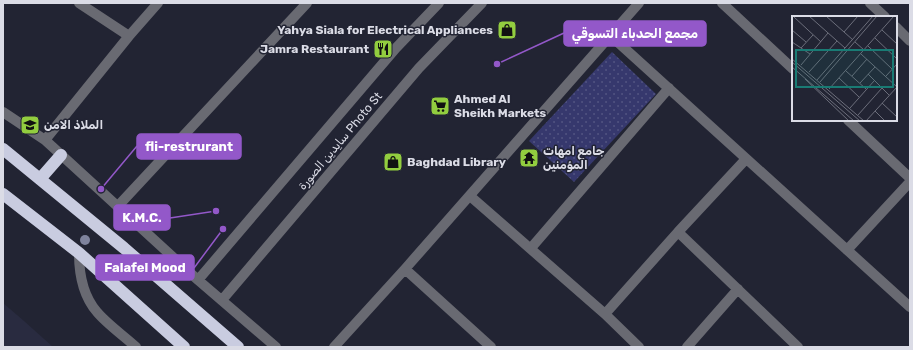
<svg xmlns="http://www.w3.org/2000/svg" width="913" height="350" font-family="Rubik,'Noto Naskh Arabic',sans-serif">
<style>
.built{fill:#292b40}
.park{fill:url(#park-dots)}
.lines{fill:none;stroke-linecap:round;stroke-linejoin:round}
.minor{stroke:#696a72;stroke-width:10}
.highway{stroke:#c9cce0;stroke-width:12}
.tree{fill:#7f839d}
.labels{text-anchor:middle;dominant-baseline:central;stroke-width:3;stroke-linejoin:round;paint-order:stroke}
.poi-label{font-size:12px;font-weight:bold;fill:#dbdce6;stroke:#222433;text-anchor:start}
.street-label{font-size:12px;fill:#dbdce6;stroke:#222433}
.inset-road{fill:none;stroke:#6c6e7b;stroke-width:1}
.view{fill:#197b74;fill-opacity:0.15;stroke:#197b74;stroke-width:2}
.inset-edge{fill:none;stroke:#dbdce6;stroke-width:2}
.leader{fill:none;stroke:#9358c9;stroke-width:1.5}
.callout-dot{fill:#9358c9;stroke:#222433;stroke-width:1.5}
.callout{fill:#9358c9;stroke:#9358c9;stroke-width:1.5}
.callout-label{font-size:13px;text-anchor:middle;font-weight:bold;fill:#fff}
</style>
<defs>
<pattern id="park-dots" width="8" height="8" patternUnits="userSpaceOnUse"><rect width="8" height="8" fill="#36386d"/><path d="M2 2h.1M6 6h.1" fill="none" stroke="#525482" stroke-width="1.8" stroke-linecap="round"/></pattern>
</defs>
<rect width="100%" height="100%" fill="#222433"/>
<path class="built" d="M3,303L24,321L53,347H3Z"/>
<path class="park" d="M612,52L656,94L574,182L529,141Z"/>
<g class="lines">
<path class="minor" d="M79,3L129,36
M722,3L793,69
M870,3L885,17
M896,27L910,41
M611,36L910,307
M3,112L45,140L198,280L276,347
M848,120L910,178
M45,140L129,36L158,3
M470,196L605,314L639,347
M118,206L307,3
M678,232L798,347
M531,248L669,88
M847,250L910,182
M79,253C79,274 83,296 97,312C107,324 124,336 136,347
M405,269L491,347
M198,280L396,48L439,3
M222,300L419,68L482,3
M605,314L678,232L746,159
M334,347L405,269L639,3
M687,347L738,289"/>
<path class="highway" d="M3,149L124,248L238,347
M40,179L61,155
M3,194L79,253L184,347"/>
</g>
<circle class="tree" cx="85" cy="240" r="5"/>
<defs>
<g id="shop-square" transform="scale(1)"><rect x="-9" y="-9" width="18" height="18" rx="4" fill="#92cd3f" stroke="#222433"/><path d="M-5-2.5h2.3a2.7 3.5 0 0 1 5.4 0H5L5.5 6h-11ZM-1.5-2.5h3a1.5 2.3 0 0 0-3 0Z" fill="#111"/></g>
<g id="restaurant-square" transform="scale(1)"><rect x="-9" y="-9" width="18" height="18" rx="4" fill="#92cd3f" stroke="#222433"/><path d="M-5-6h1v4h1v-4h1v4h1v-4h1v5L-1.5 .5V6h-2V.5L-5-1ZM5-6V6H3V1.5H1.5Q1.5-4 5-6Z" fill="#111"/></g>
<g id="supermarket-square" transform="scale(1)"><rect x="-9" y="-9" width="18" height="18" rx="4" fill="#92cd3f" stroke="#222433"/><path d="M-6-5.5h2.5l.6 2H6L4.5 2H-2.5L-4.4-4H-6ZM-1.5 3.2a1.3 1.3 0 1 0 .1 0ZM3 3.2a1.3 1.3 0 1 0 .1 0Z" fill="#111"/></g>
<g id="school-square" transform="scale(1)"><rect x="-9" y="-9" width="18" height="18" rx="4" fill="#92cd3f" stroke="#222433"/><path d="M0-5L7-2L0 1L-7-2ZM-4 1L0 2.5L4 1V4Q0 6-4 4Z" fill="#111"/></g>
<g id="temple-square" transform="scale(1)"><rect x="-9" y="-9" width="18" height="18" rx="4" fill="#92cd3f" stroke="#222433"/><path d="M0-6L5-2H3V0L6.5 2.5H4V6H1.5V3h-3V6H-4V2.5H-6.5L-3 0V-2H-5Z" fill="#111"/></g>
</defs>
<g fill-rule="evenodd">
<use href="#shop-square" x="507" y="30"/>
<use href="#restaurant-square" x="383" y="49"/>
<use href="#supermarket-square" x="440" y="106"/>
<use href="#school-square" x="30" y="125"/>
<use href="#temple-square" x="529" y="158"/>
<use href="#shop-square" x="393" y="162"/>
</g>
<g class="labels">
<g class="poi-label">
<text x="493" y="30" text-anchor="end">Yahya Siala for Electrical Appliances</text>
<text x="369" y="49" text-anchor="end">Jamra Restaurant</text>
<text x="454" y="99">Ahmed Al<tspan x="454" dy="14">Sheikh Markets</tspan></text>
<text x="44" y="125">الملاذ الامن</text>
<text x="543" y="151">جامع امهات<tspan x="543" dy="14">المؤمنين</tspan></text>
<text x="407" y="162">Baghdad Library</text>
</g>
<g class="street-label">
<text transform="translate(340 141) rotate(-50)">سايدين الصورة Photo St</text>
</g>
</g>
<g transform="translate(792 16)">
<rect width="105" height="105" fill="#222433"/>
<path class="inset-road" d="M17,0L53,32M34,0L61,24M2,1L29,26M0,14L14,26M90,14L105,28M52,16L66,0M83,22L105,43M0,26L18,38M63,26L72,34M76,30L100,53M9,32L21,19M69,38L105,71L74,105M0,43L72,105M0,46L68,105M9,49L36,17M0,51L62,105M54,55L74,73M17,56L45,25M76,58L97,79M60,60L75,43M94,60L105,48M47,62L67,81M13,63L57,105M25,64L81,0M28,66L85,0M68,67L83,51M37,73L102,0M90,87L105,101M58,92L82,65M83,95L93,105M66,99L90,72"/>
<path class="view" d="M4,34H101V71H4Z"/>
<rect width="105" height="105" class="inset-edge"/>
</g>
<path class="leader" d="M497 64L564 33M101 189L137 146M216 211L170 218M223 229L194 268"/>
<g class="callout-dot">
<circle cx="497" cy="64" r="4"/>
<circle cx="101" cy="189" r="4"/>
<circle cx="216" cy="211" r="4"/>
<circle cx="223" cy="229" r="4"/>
</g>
<g class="callout">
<rect x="564" y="21" width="142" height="25" rx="4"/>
<rect x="137" y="134" width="104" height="25" rx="4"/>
<rect x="114" y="205" width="56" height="25" rx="4"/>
<rect x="96" y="255" width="98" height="25" rx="4"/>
</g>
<g class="callout-label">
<text x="635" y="38">مجمع الحدباء التسوقي</text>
<text x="189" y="151">fli-restrurant</text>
<text x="142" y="222">K.M.C.</text>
<text x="145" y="272">Falafel Mood</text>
</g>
<rect width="913" height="350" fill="none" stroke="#dbdce6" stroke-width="8"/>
</svg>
